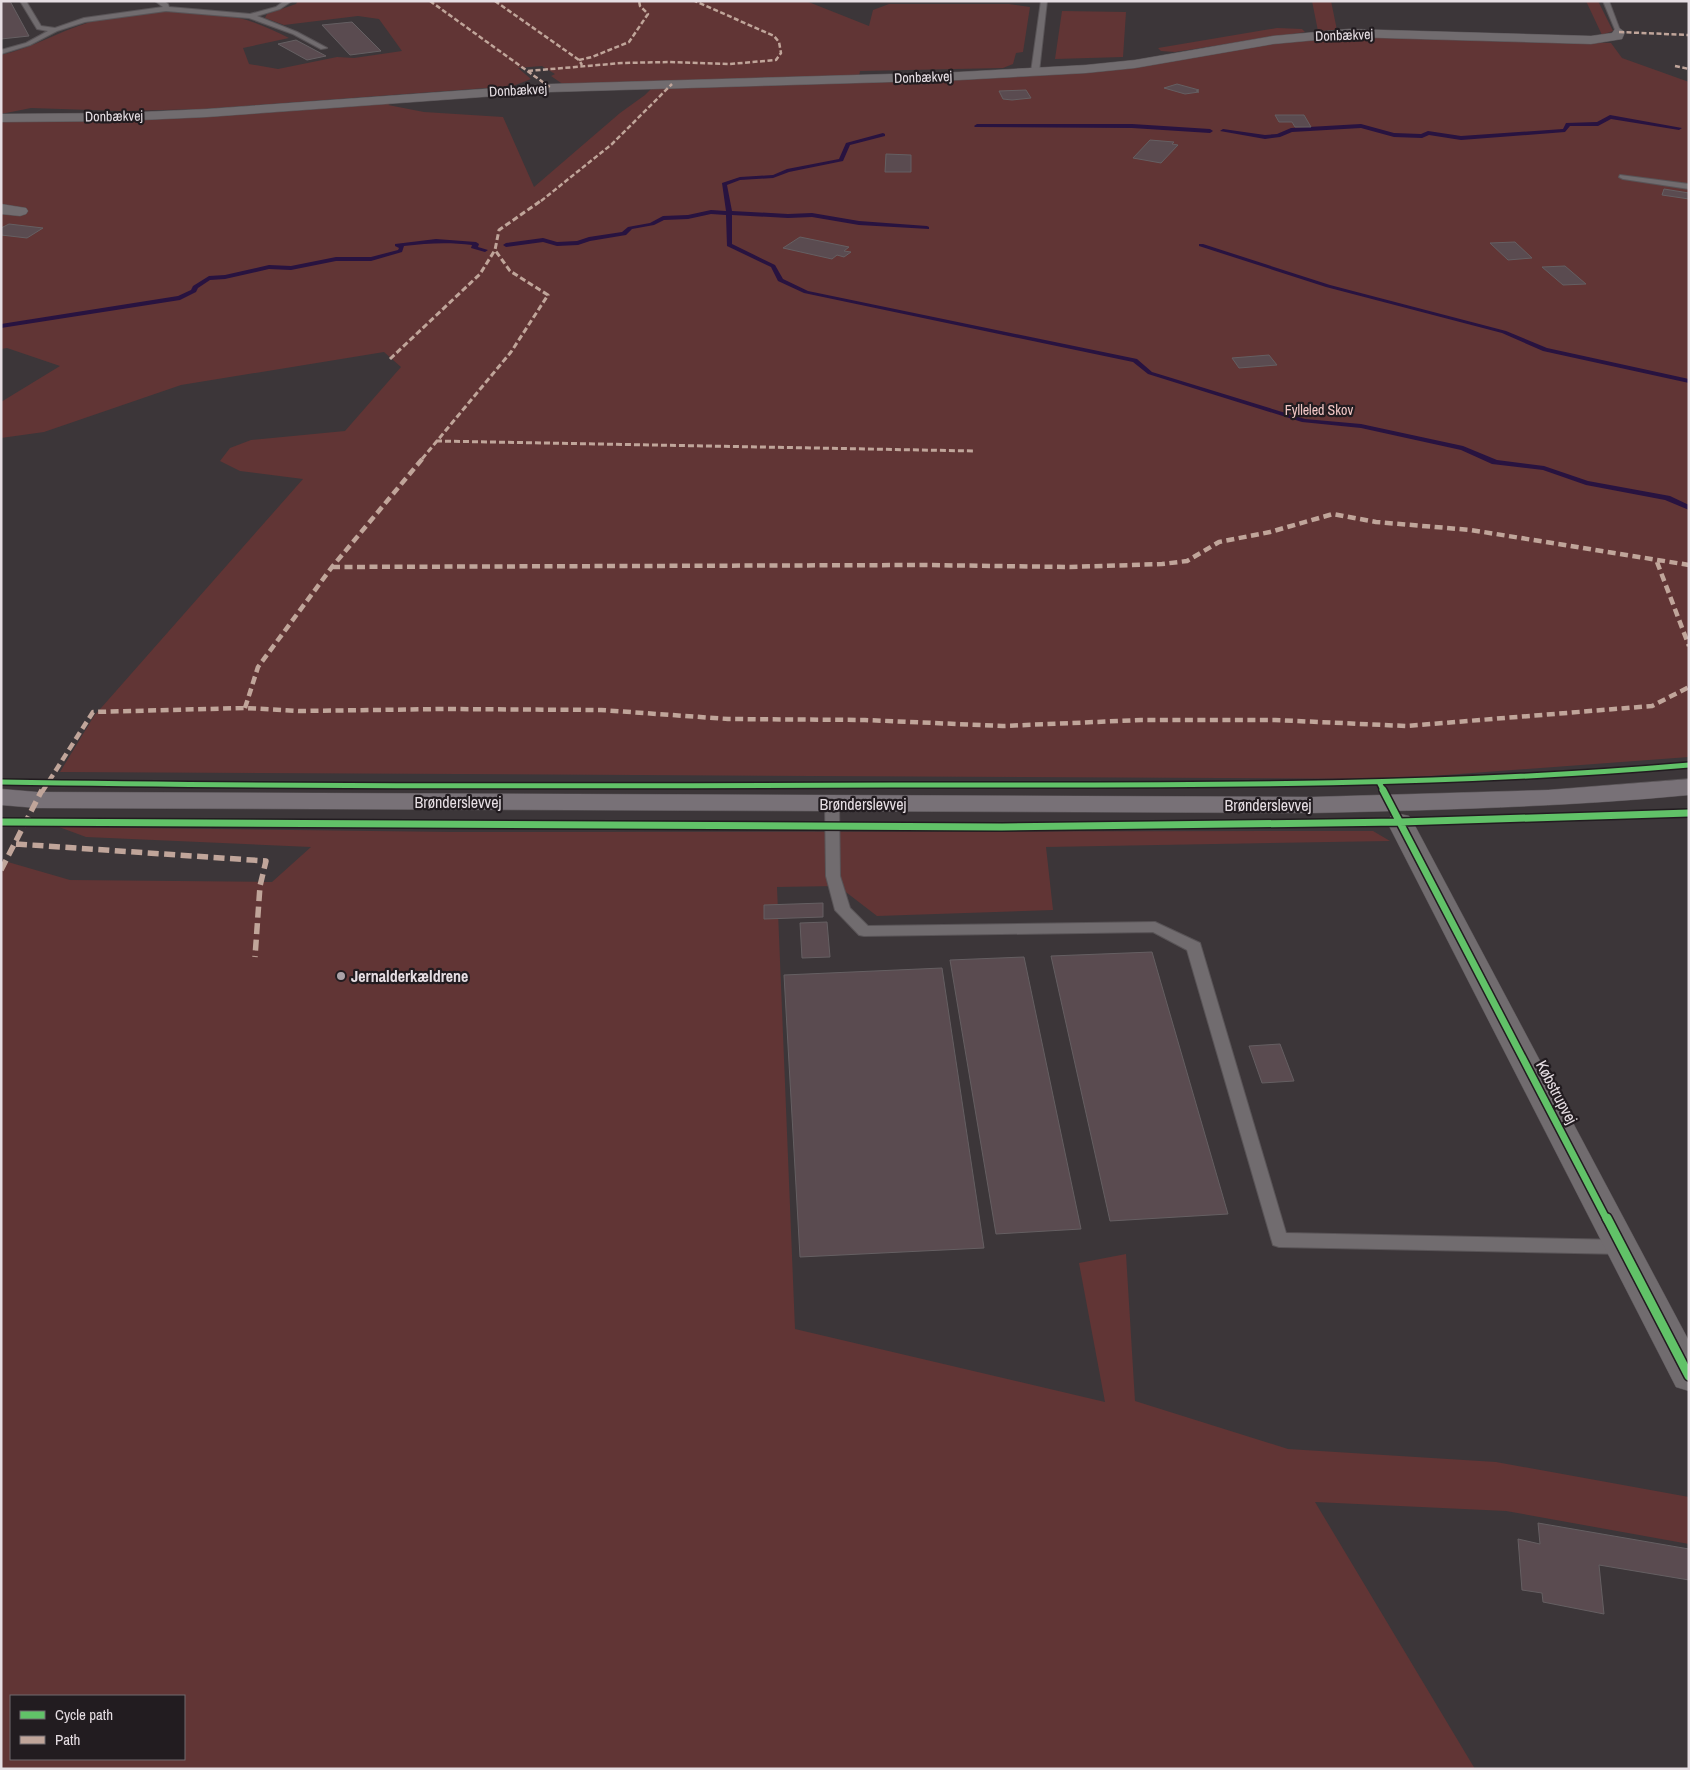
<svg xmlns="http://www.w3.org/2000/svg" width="1690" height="1770" font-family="'Archivo Narrow',sans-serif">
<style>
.green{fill:#613535;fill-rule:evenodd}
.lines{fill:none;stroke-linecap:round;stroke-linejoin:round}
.stream{fill:#281340;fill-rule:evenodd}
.building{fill:#5a4b50;stroke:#655f62}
.service-casing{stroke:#595457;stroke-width:2}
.minor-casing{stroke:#595457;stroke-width:1}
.secondary-casing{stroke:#595457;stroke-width:1}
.service{fill:#716c6f;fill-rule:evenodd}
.minor{fill:#716c6f;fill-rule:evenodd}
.secondary{fill:#787177;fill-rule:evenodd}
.quiet-far3{stroke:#c0a59a;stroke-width:2.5;stroke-dasharray:5 2.5;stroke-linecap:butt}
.quiet-far2{stroke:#c0a59a;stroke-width:3;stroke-dasharray:6 3;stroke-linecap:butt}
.quiet-far1{stroke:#c0a59a;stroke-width:4.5;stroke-dasharray:8 4.5;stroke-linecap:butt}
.quiet{stroke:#c0a59a;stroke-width:5.5;stroke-dasharray:11 5.5;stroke-linecap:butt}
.cycleway-far2-casing{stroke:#221c20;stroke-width:8}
.cycleway-far1-casing{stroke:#221c20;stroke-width:10}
.cycleway-casing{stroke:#221c20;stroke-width:12}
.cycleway-far2{stroke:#61c268;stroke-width:5}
.cycleway-far1{stroke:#61c268;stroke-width:7}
.cycleway{stroke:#61c268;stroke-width:9}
.poi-dot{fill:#aaa3a8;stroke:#221c20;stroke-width:2}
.labels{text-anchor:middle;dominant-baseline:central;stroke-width:4.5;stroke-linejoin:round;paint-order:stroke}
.far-street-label{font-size:14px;fill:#e6dee3;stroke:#221c20}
.far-park-label{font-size:14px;fill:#f1c7c5;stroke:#221c20}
.street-label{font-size:16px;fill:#e6dee3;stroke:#221c20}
.poi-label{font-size:16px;font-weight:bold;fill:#e6dee3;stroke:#221c20;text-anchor:start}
</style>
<rect width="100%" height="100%" fill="#3c3639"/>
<path class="green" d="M298,1H806L869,26L873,10L889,4H1009L1030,7L1023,52L1016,53L1013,64L1003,68L860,71L859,76L564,85L551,76L555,74L542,66L518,68L531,79L513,86L204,109L122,111L31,108L1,114V55C32,48 58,32 87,23C131,9 194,9 239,18C256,22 273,30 289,38L243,48L249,64L278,69L337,57L354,58L402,51L379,19L358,16L284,25L265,18L267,14L296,4Z
M1312,1H1331L1337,30L1318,31Z
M1586,1H1598L1613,31L1602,35Z
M1062,11L1126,12L1123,57L1055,59Z
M1277,28L1302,29L1305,32L1175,52L1161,51L1158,48Z
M1350,35L1611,43L1622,58L1689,82V757L1392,779L60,772L94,716L303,479L240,471L220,461L230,448L251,440L345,431L401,367L384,352L181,385L44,432L1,438V402L60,366L7,348L1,349V120L393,102L388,105L424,112L503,117L534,187L620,113L645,95L653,87L1079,73L1290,41Z
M59,827L451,832L1373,831L1390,841L1046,847L1053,910L877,916L838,886L777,887L795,1329L1105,1402L1079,1263L1126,1254L1135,1401L1288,1449L1496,1462L1689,1497V1544L1506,1511L1315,1502L1475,1769H1V860L70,880L272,882L311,847L86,837ZM11,1696H184V1759H11Z"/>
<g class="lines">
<path class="stream" d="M1610,115L1682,128L1679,130L1611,119L1598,126H1570L1565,132L1461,140L1429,135L1422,138L1394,137L1361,128L1292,132L1280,137L1265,139L1220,131L1223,129L1265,135L1277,134L1291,128L1361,124L1394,133L1421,134L1428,131L1461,136L1563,129L1566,123L1597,122Z
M977,124H1132L1210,129L1213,131L1210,133L1132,128L975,127L974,126Z
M883,133L885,134V136L850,145L843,161L789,172L773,178L740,180L727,185L732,211L788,214L812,213L859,221L927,226L929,227V229L859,225L812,217L788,218L732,215V244L775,265L783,279L808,291L1137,359L1152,372L1305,419L1361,424L1463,446L1497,460L1544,466L1588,481L1670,496L1689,505V510L1665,500L1586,485L1543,470L1492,464L1461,450L1361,428L1302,422L1148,374L1133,362L804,293L778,281L771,267L727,246L726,215L711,214L688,219L664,220L654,225L632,229L626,235L590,241L578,245L557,246L543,242L506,247L503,245L506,243L543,238L557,242L577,241L589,237L622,232L628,227L650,223L663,216L688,215L711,210L726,211L722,183L740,177L773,175L787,169L839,159L846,143Z
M436,239L476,242L479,244L478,247L488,250L485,252L471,248L472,245C450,242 427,243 404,246L402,252L371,261H336L291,270L269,269L225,279L210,280L198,288L196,292L180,300L1,328V324L178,296L191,290L193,286L209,276L225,275L269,265L291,266L336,257H371L398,250L399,248L395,246V244Z
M1199,244H1203L1330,285L1506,331L1547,348L1689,379V383L1543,351L1502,333L1326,287L1199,246Z"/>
</g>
<path class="building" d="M1,1H10L29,36L1,39Z
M352,22L381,51L350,55L322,25Z
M296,40L326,56L307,60L278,44Z
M1177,84L1199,90L1196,91L1199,92L1185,94L1164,88Z
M1026,90L1031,98L1012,100L1003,99L999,91Z
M1275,115H1304L1311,127H1295L1292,122H1279Z
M1150,140L1174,142L1172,144L1178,145L1161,163L1133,158Z
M886,154L911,155V172H885Z
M1664,189L1689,193V199L1662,195Z
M9,224L43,228L27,238L1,235V228Z
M800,237L849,247L844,251L851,252L844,257L837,255L832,259L783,248Z
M1515,242L1532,258L1508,260L1490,243Z
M1565,266L1586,284L1563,285L1542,267Z
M1269,355L1277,365L1239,368L1232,358Z
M823,903V917L764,919V905Z
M827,922L830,957L802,958L800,923Z
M1152,952L1228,1214L1110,1221L1051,956Z
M1024,957L1081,1229L996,1234L950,960Z
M942,968L984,1248L800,1257L784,975Z
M1280,1044L1294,1081L1262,1083L1249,1046Z
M1538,1523L1689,1549V1580L1599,1565L1604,1614L1543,1602L1542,1593L1522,1590L1518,1539L1540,1544Z"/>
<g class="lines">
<g class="service-casing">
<path id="service" d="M20,1H26L41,26L55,28L84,18L163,7L155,1H164L168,4L169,7L250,14L276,7L284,1H292L280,9L257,16L297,32L327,48L321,49L293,34L249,18L166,11L85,22L57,31L30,45L1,54V50L26,43L48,31L37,29Z
M1041,1H1047L1039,72L1035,74L1031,72Z
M1603,1H1609L1621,33L1616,32Z
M1620,175L1689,184V189L1623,179L1619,177Z
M832,799L837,800L839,803L840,876L850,908L868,926L1155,922L1200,943L1286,1233L1623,1240L1630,1242L1632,1247L1630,1252L1623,1254L1279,1247L1273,1245L1187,950L1153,932L864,936L859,935L835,910L826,876L825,803L827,800Z"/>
</g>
<g class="minor-casing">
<path id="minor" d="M1619,28L1625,32L1622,39L1591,44L1349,37L1273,44L1135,68L1086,73L959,80L551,92L207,117L119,121L1,122V114L119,113L207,109L551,84L959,72L1086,65L1135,60L1273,36L1349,29L1591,36L1612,33L1615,29Z
M1,204L26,208L28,211L26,214L20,216L1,214Z
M1400,814L1409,816L1413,822L1689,1341V1391L1676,1387L1387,822L1391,816Z"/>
</g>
<g class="secondary-casing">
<path id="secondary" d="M1689,779V795C1563,807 1438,810 1312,813L37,808L1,805V789L37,792L1312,797L1548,790Z"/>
</g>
<use href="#service" class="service"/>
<use href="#minor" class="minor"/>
<use href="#secondary" class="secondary"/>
<path class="quiet-far3" d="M430,1L551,88
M495,1L579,60L582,65
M1619,32L1689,35
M579,60L592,57L629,42L648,14L640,6L639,1
M1675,66L1689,69
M528,71L622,63L669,62L730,64L776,60L781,53L779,42L774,36L695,1
M541,201L612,144L672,84"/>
<path class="quiet-far2" d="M390,359L480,274L495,250
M436,441L975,451
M422,459L511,352L548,295L510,271L495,250L499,230L542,200"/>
<path class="quiet-far1" d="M1657,562L1689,646
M332,567L924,565L1070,567L1162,564L1187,561L1219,542L1270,532L1333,514L1376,522L1471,530L1689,565
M245,708L258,667L332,567L423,458
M42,792L93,712L245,708L300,711L444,709L601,710L728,719L865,720L1003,726L1141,720H1275L1406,726L1652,706L1689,687"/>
<path class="quiet" d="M16,844L266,861L260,886L255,957
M1,870L42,790"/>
<g class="cycleway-far2-casing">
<path id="cycleway-far2" d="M1,782C298,787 595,786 892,785C1158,785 1424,788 1689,765
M1380,784L1384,792"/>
</g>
<g class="cycleway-far1-casing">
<path id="cycleway-far1" d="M1383,790L1607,1220
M1,822L1002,827L1400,822L1689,813"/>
</g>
<g class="cycleway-casing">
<path id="cycleway" d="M1607,1218L1689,1376"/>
</g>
<use href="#cycleway-far2" class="cycleway-far2"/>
<use href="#cycleway-far1" class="cycleway-far1"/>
<use href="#cycleway" class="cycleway"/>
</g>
<circle class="poi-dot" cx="341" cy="976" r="5"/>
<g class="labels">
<g class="far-street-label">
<text transform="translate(1344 35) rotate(-2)">Donbækvej</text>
<text transform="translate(923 77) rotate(-2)">Donbækvej</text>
<text transform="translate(518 90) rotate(-3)">Donbækvej</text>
<text transform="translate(114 116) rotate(-1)">Donbækvej</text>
</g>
<g class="far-park-label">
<text x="1319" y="410">Fylleled Skov</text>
</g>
<g class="street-label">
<text x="458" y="802">Brønderslevvej</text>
<text x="863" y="804">Brønderslevvej</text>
<text x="1268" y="805">Brønderslevvej</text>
<text transform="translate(1557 1092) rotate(62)">Købstrupvej</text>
</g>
<g class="poi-label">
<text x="351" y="976">Jernalderkældrene</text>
</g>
</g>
<rect width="1690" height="1770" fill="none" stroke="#e6dee3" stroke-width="5"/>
<rect x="10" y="1695" width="175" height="65" fill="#221c20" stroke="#706a6e"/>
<rect x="20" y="1711" width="25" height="8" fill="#61c268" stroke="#706a6e"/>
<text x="55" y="1720" font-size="15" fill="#e6dee3">Cycle path</text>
<rect x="20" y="1736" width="25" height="8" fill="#c0a59a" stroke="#706a6e"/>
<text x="55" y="1745" font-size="15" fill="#e6dee3">Path</text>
</svg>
